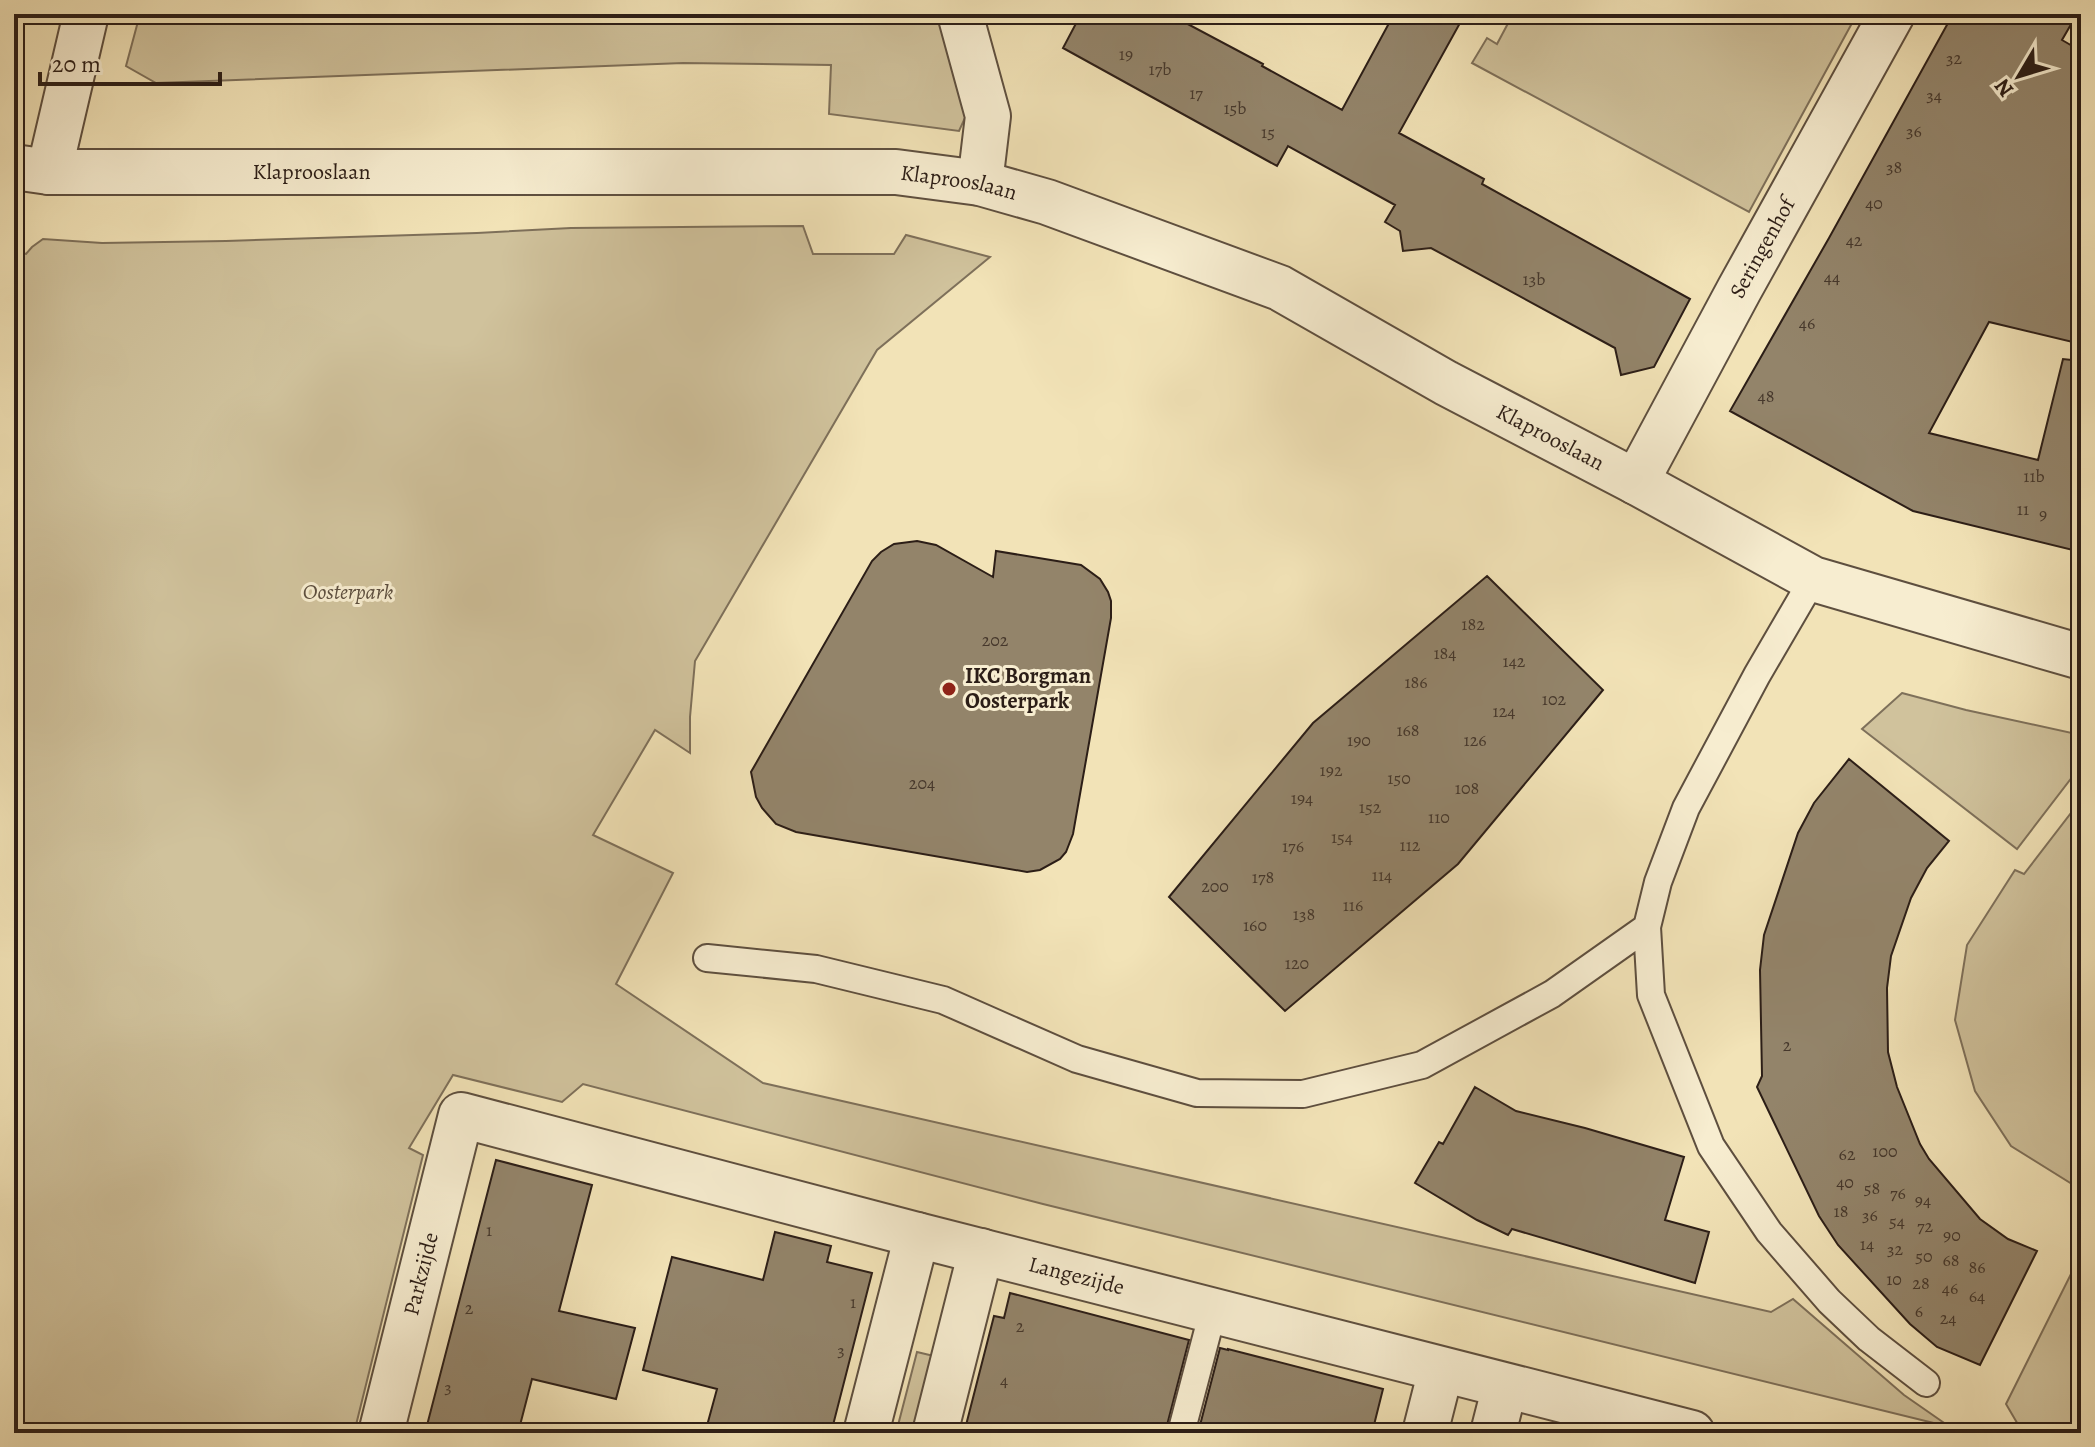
<svg xmlns="http://www.w3.org/2000/svg" width="2095" height="1447" font-family="Alegreya,serif">
<style>
.green{fill:#d0c29c;stroke:#7e705a;stroke-width:2}
.building{fill:#93846a;stroke:#2c1e17;stroke-width:2}
.lines{fill:none;stroke-linecap:round;stroke-linejoin:round}
.lane-casing{stroke:#5e4f3f;stroke-width:30}
.street-casing{stroke:#5e4f3f;stroke-width:48}
.lane{stroke:#f7edd0;stroke-width:26}
.street{stroke:#f7edd0;stroke-width:44}
.poi-dot{fill:#8f2418;stroke:#f7edd0;stroke-width:3}
.labels{text-anchor:middle;dominant-baseline:central;stroke-width:6;stroke-linejoin:round;paint-order:stroke}
.number-label{font-size:18px;fill:#46382c}
.street-label{font-size:22px;fill:#2c1e17;stroke:#f7edd0}
.park-label{font-size:22px;font-style:italic;fill:#5d4f3f;stroke:#f7edd0}
.poi-label{font-size:22px;font-weight:bold;fill:#2c1e17;stroke:#f7edd0;text-anchor:start}
</style>
<rect width="100%" height="100%" fill="#f2e3b7"/>
<filter id="stains"><feTurbulence type="fractalNoise" baseFrequency=".0025" numOctaves="4"/><feColorMatrix values="0 0 0 0 .2 0 0 0 0 .09 0 0 0 0 .02 0 0 0 .5 -.17"/></filter>
<radialGradient id="worn" r=".72"><stop offset=".6" stop-color="#630" stop-opacity="0"/><stop offset="1" stop-color="#630" stop-opacity=".3"/></radialGradient>
<path class="green" d="M140,14H946L970,107L959,131L829,114L831,65L683,63L156,83L126,66Z
M1513,14H1857L1749,212L1472,63L1487,38L1497,44Z
M803,226L813,254H894L906,235L990,257L877,350L695,661L690,717V753L655,730L593,835L673,873L616,984L763,1083L1771,1312L1793,1299L1904,1395L1950,1427L1043,1204L583,1084L562,1102L453,1075L409,1148L423,1155L354,1433H14V251L26,254L32,247L43,239L102,243L226,241L477,233L571,228Z
M1902,693L1966,710L2081,735V779L2073,776L2017,849L1862,729Z
M2081,800V1186L2080,1189L2011,1146L1975,1091L1955,1020L1967,945L2015,870L2024,874Z
M2081,1254V1433H2023L2006,1404Z
M917,1352L938,1357L918,1433H896Z"/>
<path class="building" d="M1081,14H1169L1263,64L1262,66L1342,110L1394,14H1465L1399,133L1484,179L1482,184L1690,299L1654,367L1621,375L1615,348L1431,248L1403,251L1400,231L1385,222L1395,205L1288,146L1277,166L1063,48Z
M1953,14H2077L2062,40L2081,51V344L1989,322L1929,433L2038,460L2063,359L2081,361V552L1913,511L1730,411L1829,238Z
M917,541L936,545L993,577L996,551L1081,565L1100,579L1108,592L1111,601V618L1073,834L1066,852L1060,859L1040,870L1027,872L796,832L776,824L762,808L756,797L751,772L872,561L881,552L894,544Z
M1487,576L1603,690L1458,864L1285,1011L1169,897L1313,723Z
M1849,759L1949,841L1927,868L1911,898L1891,956L1887,988L1888,1052L1897,1087L1920,1144L1929,1159L1980,1219L2008,1239L2037,1251L1980,1365L1937,1347L1910,1324L1838,1245L1819,1216L1757,1087L1762,1076L1760,970L1764,935L1798,833L1814,803Z
M1475,1087L1516,1111L1585,1128L1684,1157L1665,1220L1709,1232L1695,1283L1512,1229L1508,1235L1477,1220L1415,1183L1439,1142L1443,1144Z
M496,1160L592,1185L559,1311L635,1328L616,1399L532,1379L518,1433H425Z
M775,1232L831,1246L827,1262L872,1273L831,1433H705L717,1389L643,1370L672,1257L763,1280Z
M1010,1293L1189,1340L1165,1433H964L994,1316L1004,1318Z
M1220,1348L1228,1350V1349L1383,1389L1372,1433H1198Z"/>
<g class="lines">
<g class="lane-casing">
<path id="lane" d="M1813,579L1757,675L1686,808L1658,882L1647,927L1651,995L1711,1146L1769,1232L1829,1301L1869,1339L1926,1383
M707,958L816,969L943,1000L1077,1059L1197,1093L1303,1094L1422,1065L1552,994L1647,927
M1181,1433L1213,1311"/>
</g>
<g class="street-casing">
<g id="street">
<path d="M960,14L988,116L980,183"/>
<path id="s1" d="M14,167L49,172H896L980,183L1047,202L1280,288L1446,383L1636,482L1813,579L2081,657"/>
<path d="M49,172L86,14"/>
<path id="s2" d="M1636,482L1739,290L1892,14"/>
<path id="s3" d="M381,1433L461,1115L917,1235L1692,1433"/>
<path d="M866,1433L917,1235"/>
<path d="M935,1433L981,1251"/>
<path d="M1425,1433L1441,1370"/>
<path d="M1493,1433L1505,1386"/>
</g>
</g>
<use href="#lane" class="lane"/>
<use href="#street" class="street"/>
</g>
<circle class="poi-dot" cx="949" cy="689" r="8"/>
<g class="labels">
<g class="number-label">
<text x="1126" y="54">19</text>
<text x="1954" y="58">32</text>
<text x="1160" y="69">17b</text>
<text x="1196" y="93">17</text>
<text x="1934" y="95">34</text>
<text x="1235" y="108">15b</text>
<text x="1914" y="131">36</text>
<text x="1268" y="132">15</text>
<text x="1894" y="167">38</text>
<text x="1874" y="203">40</text>
<text x="1854" y="240">42</text>
<text x="1832" y="277">44</text>
<text x="1534" y="279">13b</text>
<text x="1807" y="323">46</text>
<text x="1766" y="396">48</text>
<text x="2034" y="476">11b</text>
<text x="2023" y="509">11</text>
<text x="2043" y="514">9</text>
<text x="1473" y="624">182</text>
<text x="995" y="640">202</text>
<text x="1445" y="653">184</text>
<text x="1514" y="661">142</text>
<text x="1416" y="682">186</text>
<text x="1554" y="699">102</text>
<text x="1504" y="711">124</text>
<text x="1408" y="730">168</text>
<text x="1359" y="740">190</text>
<text x="1475" y="740">126</text>
<text x="1331" y="770">192</text>
<text x="1399" y="778">150</text>
<text x="922" y="783">204</text>
<text x="1467" y="788">108</text>
<text x="1302" y="798">194</text>
<text x="1370" y="807">152</text>
<text x="1439" y="817">110</text>
<text x="1342" y="837">154</text>
<text x="1410" y="845">112</text>
<text x="1293" y="846">176</text>
<text x="1382" y="875">114</text>
<text x="1263" y="877">178</text>
<text x="1215" y="886">200</text>
<text x="1353" y="905">116</text>
<text x="1304" y="914">138</text>
<text x="1255" y="925">160</text>
<text x="1297" y="963">120</text>
<text x="1787" y="1045">2</text>
<text x="1885" y="1151">100</text>
<text x="1847" y="1154">62</text>
<text x="1845" y="1182">40</text>
<text x="1872" y="1188">58</text>
<text x="1898" y="1193">76</text>
<text x="1923" y="1200">94</text>
<text x="1841" y="1211">18</text>
<text x="1870" y="1215">36</text>
<text x="1897" y="1221">54</text>
<text x="1925" y="1226">72</text>
<text x="489" y="1230">1</text>
<text x="1952" y="1235">90</text>
<text x="1867" y="1244">14</text>
<text x="1895" y="1249">32</text>
<text x="1924" y="1256">50</text>
<text x="1951" y="1260">68</text>
<text x="1977" y="1267">86</text>
<text x="1894" y="1279">10</text>
<text x="1921" y="1283">28</text>
<text x="1950" y="1288">46</text>
<text x="1977" y="1296">64</text>
<text x="853" y="1302">1</text>
<text x="469" y="1308">2</text>
<text x="1919" y="1311">6</text>
<text x="1948" y="1318">24</text>
<text x="1020" y="1326">2</text>
<text x="841" y="1350">3</text>
<text x="1004" y="1380">4</text>
<text x="448" y="1387">3</text>
</g>
<g class="street-label">
<text stroke="none"><textPath href="#s1" startOffset="298">Klaprooslaan</textPath></text>
<text stroke="none"><textPath href="#s1" startOffset="946">Klaprooslaan</textPath></text>
<text stroke="none"><textPath href="#s2" startOffset="266">Seringenhof</textPath></text>
<text stroke="none"><textPath href="#s1" startOffset="1594">Klaprooslaan</textPath></text>
<text stroke="none"><textPath href="#s3" startOffset="164">Parkzijde</textPath></text>
<text stroke="none"><textPath href="#s3" startOffset="964">Langezijde</textPath></text>
</g>
<g class="park-label">
<text x="348" y="592">Oosterpark</text>
</g>
<g class="poi-label">
<text x="965" y="676">IKC Borgman<tspan x="965" dy="25">Oosterpark</tspan></text>
</g>
</g>
<rect width="2095" height="1447" fill="none" stroke="#f2e3b7" stroke-width="48"/>
<rect x="16" y="16" width="2063" height="1415" fill="none" stroke="#2c1e17" stroke-width="4"/>
<rect x="24" y="24" width="2047" height="1399" fill="none" stroke="#2c1e17" stroke-width="2"/>
<g transform="translate(2019 76) rotate(232)" stroke="#f7edd0" stroke-width="6" paint-order="stroke">
<path d="M0-6L14 30L0 20L-14 30Z" fill="#2c1e17"/>
<text y="-12" font-size="22" font-weight="bold" text-anchor="middle" fill="#2c1e17">N</text>
</g>
<path d="M40 72v12h180v-12" fill="none" stroke="#2c1e17" stroke-width="4"/>
<text x="52" y="72" font-size="24" fill="#2c1e17" stroke="#f7edd0" stroke-width="6" paint-order="stroke">20 m</text>
<rect width="100%" height="100%" filter="url(#stains)"/>
<rect width="100%" height="100%" fill="url(#worn)"/>
</svg>
